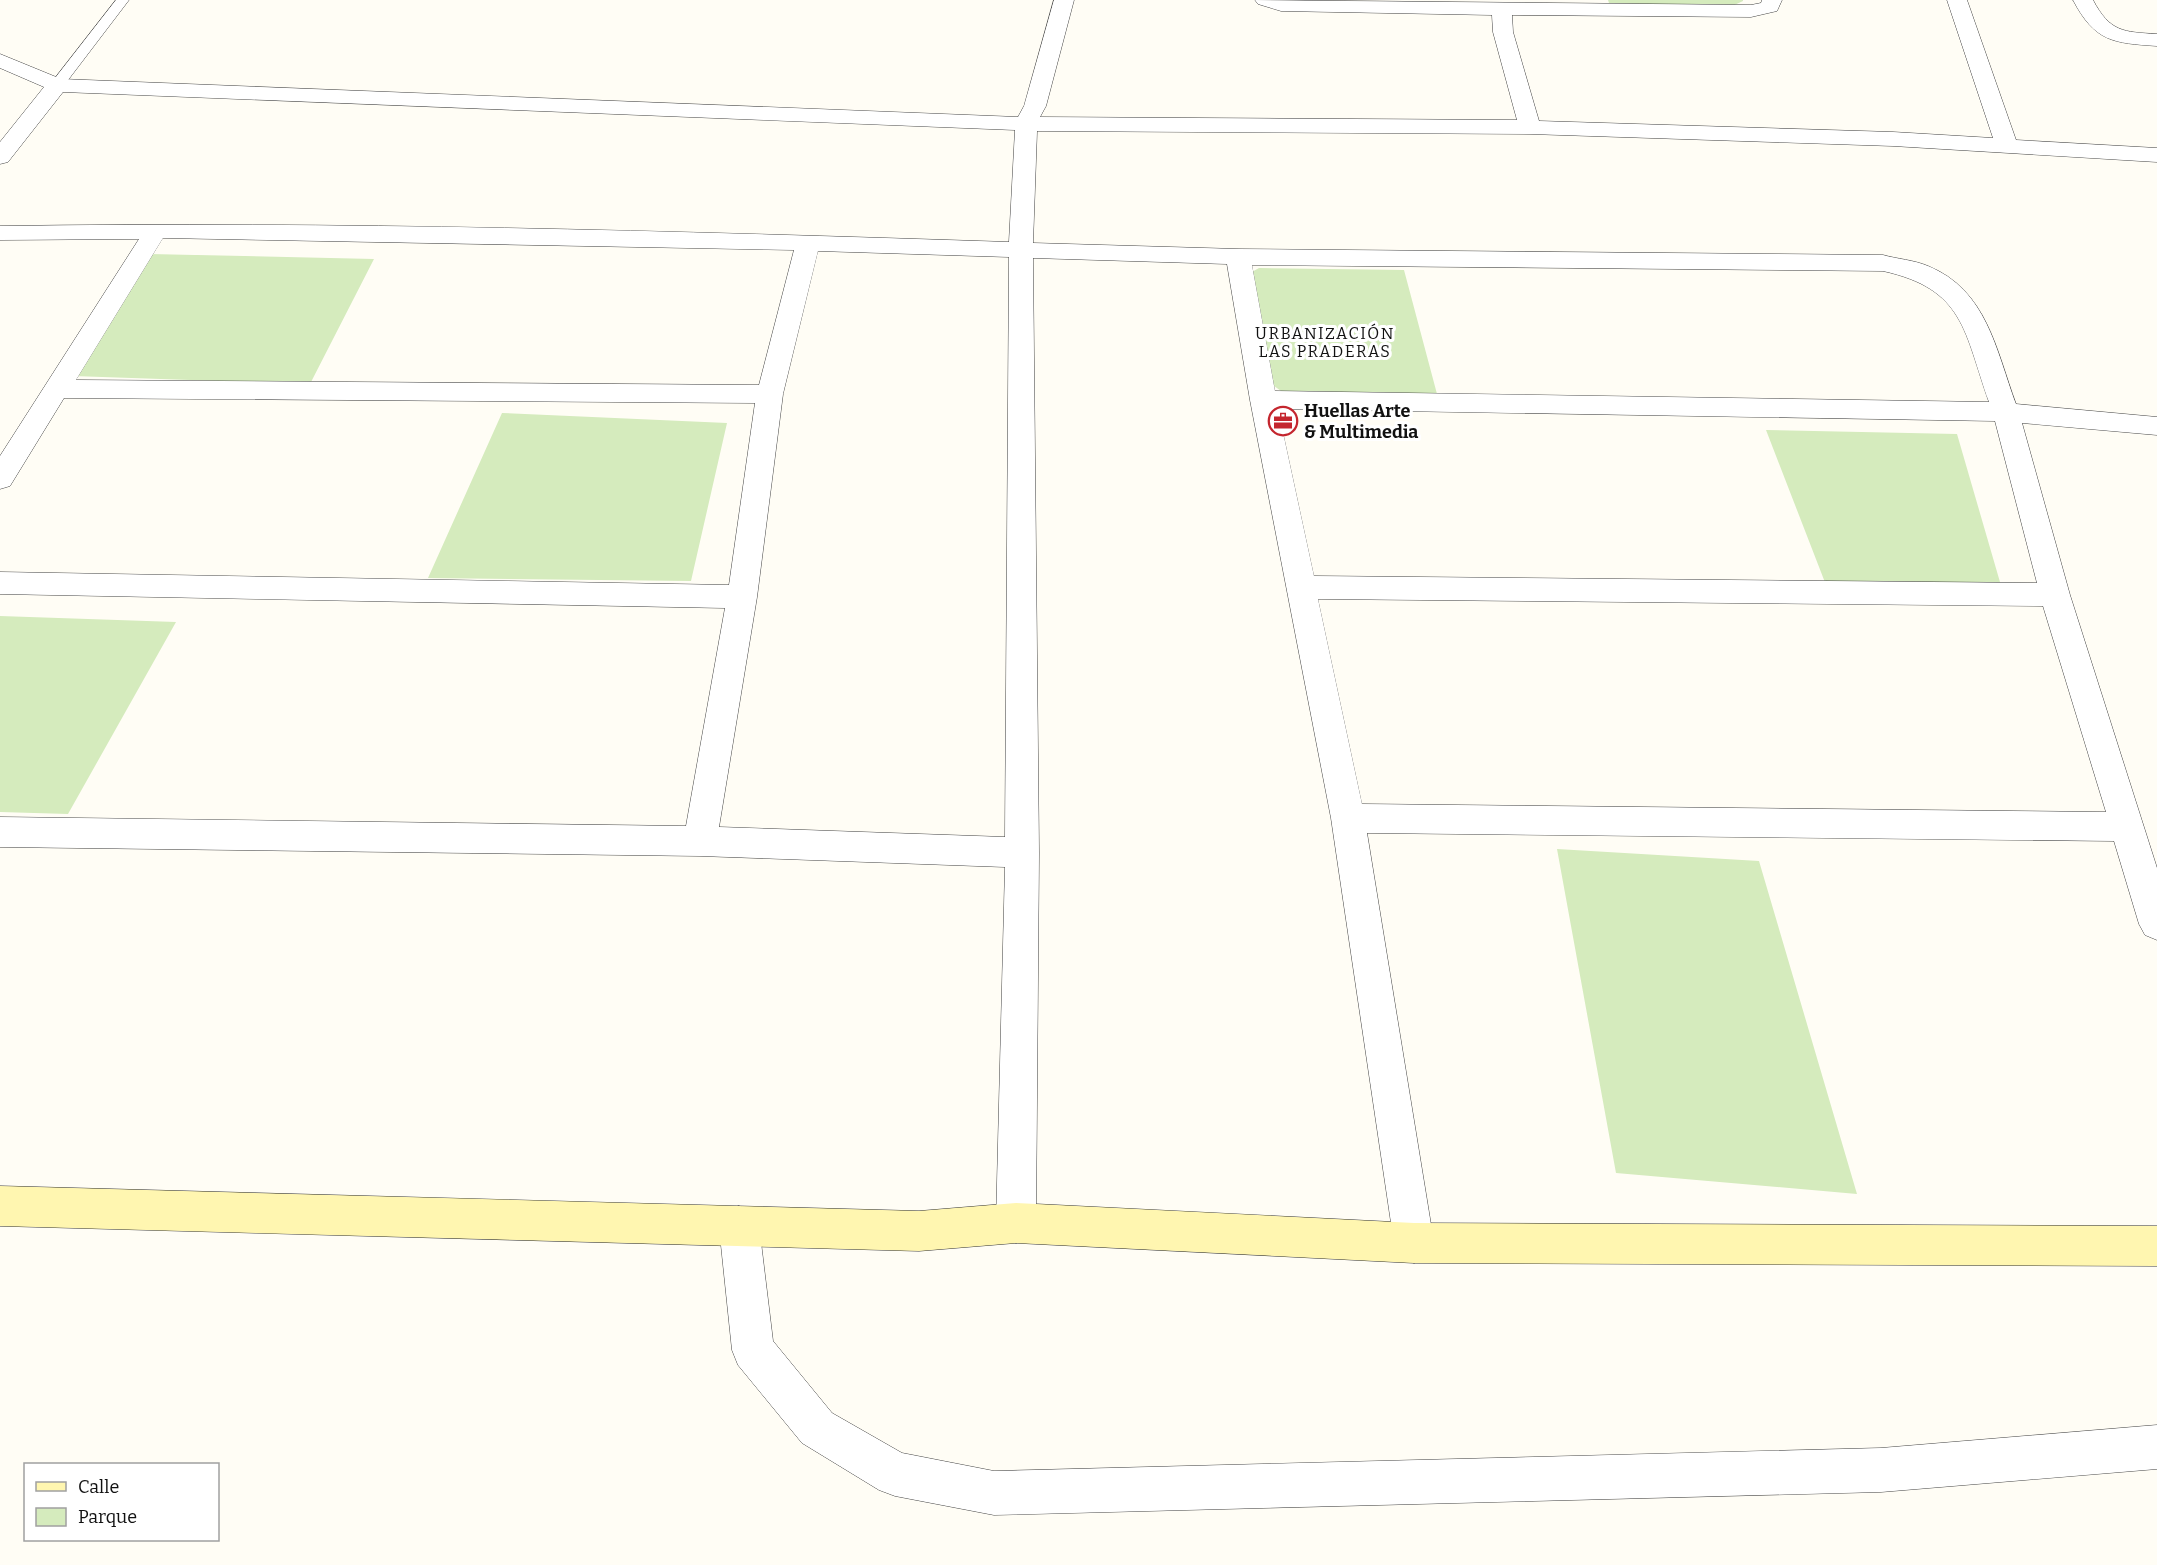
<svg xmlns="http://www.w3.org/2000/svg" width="2157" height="1565" font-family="Bitter,serif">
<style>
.green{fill:#d5ebbd}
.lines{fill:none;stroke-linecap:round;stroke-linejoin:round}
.service-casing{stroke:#444;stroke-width:1}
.minor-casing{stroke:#444;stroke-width:1}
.secondary-casing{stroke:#333;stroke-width:1}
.service{fill:#fff;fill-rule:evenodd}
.minor{fill:#fff;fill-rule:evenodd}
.secondary{fill:#fff6b0;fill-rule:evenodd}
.labels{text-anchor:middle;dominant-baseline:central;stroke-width:6;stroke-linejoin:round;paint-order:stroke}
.far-neighbourhood-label{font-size:16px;letter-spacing:1.5px;fill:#111;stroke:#fff}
.poi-label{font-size:18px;font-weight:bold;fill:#111;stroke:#fff;text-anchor:start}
</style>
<rect width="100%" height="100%" fill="#fffdf5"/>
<path class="green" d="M1608,0H1743V1L1728,8L1609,3Z
M150,254L374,259L310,384L73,376Z
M1259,268L1404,270L1437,394L1281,391L1270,383L1250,273Z
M502,413L727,423L691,581L428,578Z
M1766,430L1957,434L2002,589L1826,585Z
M0,616L176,622L68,814L0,812Z
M1557,849L1759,861L1857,1194L1616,1173Z"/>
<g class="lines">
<g class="service-casing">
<path id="service" d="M116,0H129L62,88H52V82Z"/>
</g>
<g class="minor-casing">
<path id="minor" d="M1054,0H1074L1046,106L1040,117L1517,120L1493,32L1492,15L1281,11L1258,4L1255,0L1751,5L1761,3L1762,0H1782L1777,11L1751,17L1512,15L1513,32L1539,121L1893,132L1993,138L1947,0H1967L2016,140L2157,148V162L1893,146L1530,134L1037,131L1033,243L1238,249L1883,255C1897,259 1914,260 1928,266C1987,290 1996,350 2016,404L2157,417V435L2022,423L2070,595L2157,868V940L2145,935L2139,924L2114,841L1367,833L1434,1243L1428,1257L1414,1263L1400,1257L1394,1243L1331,818L1250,400L1227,264L1033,258L1039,853L1036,1223L1030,1237L1016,1243L1002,1237L996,1223L1005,867L700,856L0,847V817L686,826L725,608L0,594V572L729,585L755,403L64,398L10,486L0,489V456L139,239L0,240V226C336,221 673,231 1009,242L1015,130L63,92L8,162L0,164V142L44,87L0,68V54L61,79L1018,117L1024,106ZM163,238L794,250L759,385L76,380ZM818,251L1009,257L1005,837L719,827L757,597L783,394ZM1252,265L1883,271C1965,289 1964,332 1989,402L1275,391ZM1278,409L1995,421L2037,583L1314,576ZM1318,599L2043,606L2106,812L1362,804Z
M2073,0H2093C2110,32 2123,32 2157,34V46C2113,43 2095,42 2073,0Z
M739,1206L753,1212L759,1226L773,1341L832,1413L902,1453L994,1471L1881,1448L2157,1425V1469L1881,1492L994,1515L895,1496L879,1490L802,1443L738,1365L732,1350L719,1226L725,1212Z"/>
</g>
<g class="secondary-casing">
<path id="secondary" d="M0,1186L919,1211L1016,1203L1414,1223L2157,1226V1266L1414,1263L1016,1243L919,1251L0,1226Z"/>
</g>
<use href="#service" class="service"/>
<use href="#minor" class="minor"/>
<use href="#secondary" class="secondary"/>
</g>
<defs>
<g id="office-ring" transform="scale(1.5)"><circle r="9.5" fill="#fff" stroke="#c4262e" stroke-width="1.5"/><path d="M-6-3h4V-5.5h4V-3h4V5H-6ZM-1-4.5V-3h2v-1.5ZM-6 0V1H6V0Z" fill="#c4262e"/></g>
</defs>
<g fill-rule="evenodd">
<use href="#office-ring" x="1283" y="421"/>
</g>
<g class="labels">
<g class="far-neighbourhood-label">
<text x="1325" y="333">URBANIZACIÓN<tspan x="1325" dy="18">LAS PRADERAS</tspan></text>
</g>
<g class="poi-label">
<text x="1304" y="411">Huellas Arte<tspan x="1304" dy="21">&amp; Multimedia</tspan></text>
</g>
</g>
<rect x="24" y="1463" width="195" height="78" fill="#ffffff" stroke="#a0a0a0" stroke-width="1.5"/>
<rect x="36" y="1482" width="30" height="9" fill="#fff6b0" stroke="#a0a0a0" stroke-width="1.5"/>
<text x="78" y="1493" font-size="18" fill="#111111">Calle</text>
<rect x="36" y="1508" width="30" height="18" fill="#d5ebbd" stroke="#a0a0a0" stroke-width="1.5"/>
<text x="78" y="1523" font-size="18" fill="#111111">Parque</text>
</svg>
